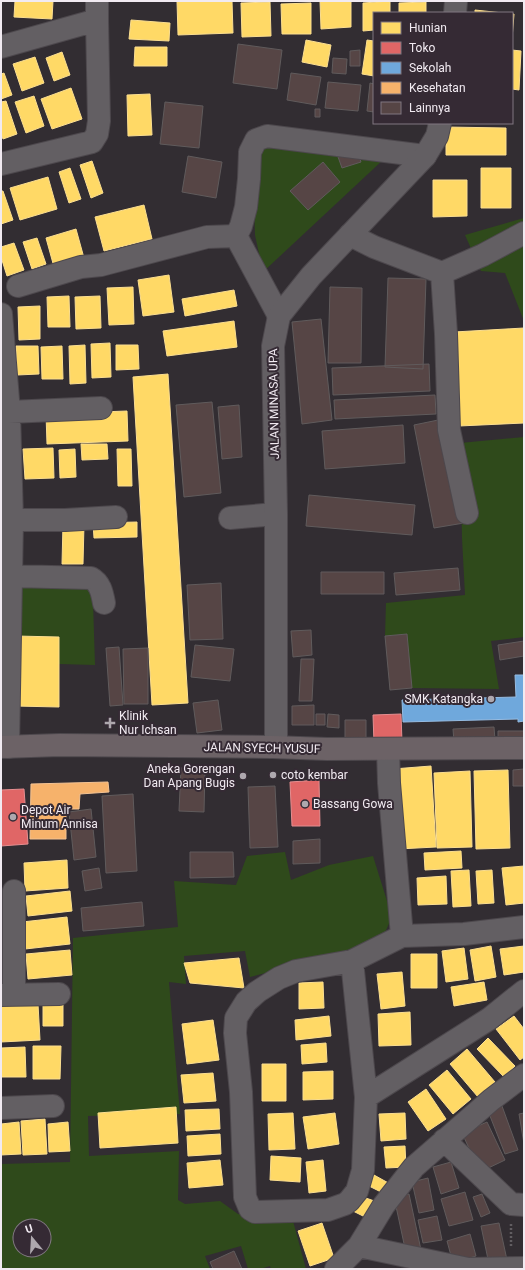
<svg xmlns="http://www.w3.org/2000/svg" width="525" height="1270" font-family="Roboto,sans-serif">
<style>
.green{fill:#2f4a1b;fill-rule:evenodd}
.homes{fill:#ffd966;stroke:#fbde90}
.shops{fill:#e06666;stroke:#e58e90}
.schools{fill:#6fa8dc;stroke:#96bce2}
.health{fill:#f6b26b;stroke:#f4c393}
.building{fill:#564545;stroke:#605b5c}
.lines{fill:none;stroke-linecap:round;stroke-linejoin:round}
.street-casing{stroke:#4d484d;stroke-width:24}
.secondary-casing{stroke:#4d484d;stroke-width:24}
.primary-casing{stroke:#4d484d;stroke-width:24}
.path{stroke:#615d61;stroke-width:2.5;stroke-dasharray:2 2;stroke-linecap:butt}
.street{stroke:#635f63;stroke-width:22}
.secondary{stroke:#635f63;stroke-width:22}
.primary{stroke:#6c6266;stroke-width:22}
.poi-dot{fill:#aea8ae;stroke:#352a34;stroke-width:1.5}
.labels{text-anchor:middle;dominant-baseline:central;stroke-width:4;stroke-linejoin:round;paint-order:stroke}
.street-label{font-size:12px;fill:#f1eaf1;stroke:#352a34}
.poi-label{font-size:12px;fill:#f1eaf1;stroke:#352a34;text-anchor:start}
</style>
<rect width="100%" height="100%" fill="#322d32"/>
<path class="green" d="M267,140L384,159L263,272L255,235L253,172Z
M524,218V321L505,273L481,271L465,235Z
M524,437V637L491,641L499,689L412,688L407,634L385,636L386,603L465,595L462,538L460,443Z
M19,578L91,587L93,602L95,665L59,664V637L16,636Z
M285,852L291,880L329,865L373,856L392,917L382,939L322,958L250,977L245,951L184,956L186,984L169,982L180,1114L88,1116L89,1156L179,1151L178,1200L185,1204L220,1201L238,1214L293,1221L306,1269H271L270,1266L260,1269H248L241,1246L205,1256L210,1269H1V1164L70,1162L73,938L178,927L174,881L236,885L247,856ZM20,1226H44V1250H20Z"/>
<path class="homes" d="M15,1H53L52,19L14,17Z
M177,1H232L233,33L178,35Z
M320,1H351V27L321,29Z
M390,1V13H374V30L363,31V3Z
M270,2L271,36L242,37L241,3Z
M426,2V13H399V3Z
M311,3V34H282L281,4Z
M475,10L503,13H475Z
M512,14H514L512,39Z
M131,20L170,23L169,41L129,39Z
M306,40L331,45L327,67L302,62Z
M367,40L374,41V76L362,74Z
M135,47H167V66H134Z
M512,50L521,51L519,90L512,89Z
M62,52L70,75L54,81L46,58Z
M35,57L44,83L22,91L13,64Z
M4,73L12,95L1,99V74Z
M71,88L82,119L52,129L41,99Z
M150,94L152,135L128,136L127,95Z
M34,96L44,126L26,133L15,102Z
M6,101L17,134L3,139L1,134V102Z
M446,127L506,128V155H446Z
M92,161L103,193L91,198L80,165Z
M70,168L81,199L69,203L59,172Z
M481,168H511V208H481Z
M48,177L57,209L20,220L10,188Z
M433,180H467V216L433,217Z
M1,191H3L13,220L1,224Z
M144,205L152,239L104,251L95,217Z
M76,229L84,258L54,267L46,238Z
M37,238L46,264L32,269L23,242Z
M14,243L24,270L7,276L1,257V247Z
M169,275L174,312L143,316L138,280Z
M133,287L134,324L109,325L107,288Z
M234,290L237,306L185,316L182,299Z
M69,296L70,327H48L47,297Z
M100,296L101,328L76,329L75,297Z
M40,306V339L19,340L18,307Z
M234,321L237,347L167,356L163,331Z
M524,328V423L459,426L454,332Z
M110,343L111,377L92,378L91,344Z
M85,345L86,383L70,384L69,346Z
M116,345H138L139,369L116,370Z
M16,346H38L39,374L17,375Z
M62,346L63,379H42L41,347Z
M168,374L188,703L152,705L133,377Z
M127,411L128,441L47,444L46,414Z
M81,444H107L108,459L82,460Z
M53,448L54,478L25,479L23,449Z
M75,449L76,477L60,478L59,450Z
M117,449H131L132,486H118Z
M137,522V537L94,538L93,523Z
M63,524H84L83,564H62Z
M16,636L59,637V707L15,706Z
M431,766L436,847L398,849L393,769Z
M508,770L510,848L476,849L474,771Z
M470,771L472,847L437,848L434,773Z
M461,851L462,868L425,870L424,853Z
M67,860L68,888L25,891L24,863Z
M524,866V903L506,905L502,868Z
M469,870L471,906L453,907L451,871Z
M492,870L494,903L478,904L476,871Z
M446,876L447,904L418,905L417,878Z
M70,891L72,911L28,916L26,896Z
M67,917L70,944L25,949L22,922Z
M491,946L496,977L475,981L470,950Z
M524,946V972L504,975L500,949Z
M464,948L468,979L446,982L442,951Z
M70,950L72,975L28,979L26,954Z
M411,954H437V988H411Z
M239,958L244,988L190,983L184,963Z
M402,972L405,1006L381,1009L377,974Z
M323,982L324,1008L299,1009V983Z
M484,982L487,1000L454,1006L451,987Z
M38,1004L40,1040L1,1042V1006Z
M43,1004H63V1026H43Z
M410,1012L411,1045L379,1046L378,1014Z
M329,1016L331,1036L296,1040L295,1020Z
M514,1016L524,1029V1057L520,1060L496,1029Z
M213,1020L219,1060L187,1064L182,1024Z
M488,1038L515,1066L504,1077L477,1049Z
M326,1043L327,1062L302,1064L301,1045Z
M33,1046H61L60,1079H33Z
M25,1047L26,1077H1V1048Z
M467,1049L495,1082L478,1097L450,1064Z
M262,1064H286V1101H262Z
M447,1070L471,1099L453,1114L429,1085Z
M333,1071V1099L303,1100V1072Z
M213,1073L216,1101L184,1103L181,1075Z
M426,1089L446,1119L428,1131L408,1102Z
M176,1107L178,1143L100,1148L98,1113Z
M219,1109L220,1129L186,1131L185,1110Z
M293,1113L295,1149L269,1150L268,1114Z
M335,1113L339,1144L308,1149L303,1117Z
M405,1113L406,1139L381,1141L379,1114Z
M45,1119L47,1154L23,1155L21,1121Z
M19,1122L21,1154L1,1155V1124Z
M68,1122L70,1151L49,1152L48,1124Z
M220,1134L221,1154L188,1156L187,1136Z
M405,1146L406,1167L386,1168L384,1147Z
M271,1156L301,1158L300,1182L270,1180Z
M220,1160L223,1185L189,1188L187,1163Z
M323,1160L326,1191L309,1193L306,1162Z
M374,1175L392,1185L387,1195L369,1186Z
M363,1197L380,1203L367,1218L353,1211Z
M322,1223L334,1258L310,1266L298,1231Z"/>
<path class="shops" d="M401,714L402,742L374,743L373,715Z
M319,780L320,826H292L290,782Z
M24,789L28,844L1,846V790Z"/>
<path class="schools" d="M515,675H524V721L518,722V719L403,722L402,700L516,697Z"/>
<path class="health" d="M108,782L109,792L80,794L79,809H66V839H30L31,784Z"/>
<path class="building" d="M238,44L282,50L277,89L233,83Z
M360,50V66H350V51Z
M333,58L347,59L346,74L332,73Z
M291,73L321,77L316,105L287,100Z
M328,82L361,85L358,111L325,108Z
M370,83L374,84V112L367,111Z
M165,102L203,106L199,148L160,144Z
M315,109H320V117H315Z
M356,147L361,162L342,168L337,154Z
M188,156L222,162L216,198L182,192Z
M323,162L340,182L308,210L290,191Z
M388,278L426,279L423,369L385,367Z
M330,287L362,288L361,363H328Z
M321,319L332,420L302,424L292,322Z
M429,364L430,391L333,395L332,368Z
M435,395L436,414L335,419L334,400Z
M212,402L221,493L184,497L176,405Z
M239,405L242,457L222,459L218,407Z
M443,419L464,523L434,528L414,425Z
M403,425L405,463L325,469L322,431Z
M309,495L415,505L412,535L306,526Z
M458,568L460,590L396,595L394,573Z
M321,572H384V594H321Z
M221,583L223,639L190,640L187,585Z
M311,630L312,655L293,657L291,631Z
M407,634L412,688L390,690L385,636Z
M524,641V656L500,660L498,645Z
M195,645L234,649L230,681L191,677Z
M119,647L123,705L110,706L106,648Z
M148,648V704H124L123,649Z
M301,659H314L312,701H299Z
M218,700L222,730L197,733L193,703Z
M314,705V725H292V706Z
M316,714H325V725H316Z
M328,714L339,715V728L327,727Z
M345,720H366V741H345Z
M494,727L495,740L454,742L453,729Z
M498,731H524V743H498Z
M181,768L205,769L204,812L179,811Z
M524,769V786H513V770Z
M275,786L278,847L250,848L248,787Z
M133,794L137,871L106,873L102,796Z
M91,809L96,857L74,860L69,812Z
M320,839V863L293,864V841Z
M190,852H233L234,877L190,878Z
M99,868L102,888L85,891L82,871Z
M142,902L144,926L83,931L81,908Z
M502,1106L518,1150L505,1154L488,1111Z
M524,1113V1144L519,1114Z
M487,1122L505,1160L480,1172L462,1133Z
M451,1162L459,1188L441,1194L433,1167Z
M428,1178L434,1210L419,1213L412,1182Z
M465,1192L473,1220L449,1226L441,1199Z
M409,1194L421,1250L406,1253L394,1197Z
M482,1194L490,1213L481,1217L473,1197Z
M437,1216L442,1240L423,1243L418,1220Z
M499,1223L507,1260L489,1264L481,1226Z
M470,1234L476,1256L453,1263L447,1241Z
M234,1251L242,1269H213L210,1262Z"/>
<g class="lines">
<g class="street-casing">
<path id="street" d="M1,47L97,20V1
M1,164L92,142L97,134L99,121L97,20
M350,235L374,247L442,273L446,334L449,430L467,513
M236,236L241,226L246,207L249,179L250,152L256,140L267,136L425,156
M442,273L483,255L524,233
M18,286L81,267L101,265L207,237L236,236L279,316
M1,314L9,412L12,520L8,747
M9,412L101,408
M230,518L276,514
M12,520H65L116,517
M12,576L91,578C100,583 102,592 104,603
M14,891V994
M402,936L464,934L524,927
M352,961L366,1097L363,1170L357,1191L349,1201L345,1204L328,1210L255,1212L250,1209L245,1197L241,1092L235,1033L236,1018L246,1002L257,992L279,978L296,971L352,961L402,936L389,783L388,749
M1,995L59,994
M366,1097L489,1019L524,991
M1,1108L53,1106
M444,1140L511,1204L524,1205
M359,1246L468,1269L524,1268
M336,1269L359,1246L384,1205L414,1167L491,1100L524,1075"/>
</g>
<g class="secondary-casing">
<path id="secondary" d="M455,13L456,1
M276,747V514L273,346L279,316L311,276L425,156L437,136L440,123"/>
</g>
<g class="primary-casing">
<path id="primary" d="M1,747L60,745L272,747L327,749L524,748"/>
</g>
<path class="path" d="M511,1224V1247"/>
<use href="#street" class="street"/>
<use href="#secondary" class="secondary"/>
<use href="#primary" class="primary"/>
</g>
<g class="poi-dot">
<circle cx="491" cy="699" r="4"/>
<path d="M108 717h4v4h4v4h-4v4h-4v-4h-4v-4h4z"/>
<circle cx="273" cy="775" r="4"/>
<circle cx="243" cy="776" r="4"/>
<circle cx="305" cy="804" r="4"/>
<circle cx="13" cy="817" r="4"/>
</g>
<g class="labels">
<g class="street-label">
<text transform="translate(274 404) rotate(-91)">JALAN MINASA UPA</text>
<text transform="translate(262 748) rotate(1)">JALAN SYECH YUSUF</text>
</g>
<g class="poi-label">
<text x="483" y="699" text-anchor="end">SMK Katangka</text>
<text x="119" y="716">Klinik<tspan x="119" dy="14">Nur Ichsan</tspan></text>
<text x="235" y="769" text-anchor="end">Aneka Gorengan<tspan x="235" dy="14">Dan Apang Bugis</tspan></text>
<text x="281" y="775">coto kembar</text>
<text x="313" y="804">Bassang Gowa</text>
<text x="21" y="810">Depot Air<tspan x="21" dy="14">Minum Annisa</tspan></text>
</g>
</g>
<rect width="525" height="1270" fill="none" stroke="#f1eaf1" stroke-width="4"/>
<rect x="373" y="12" width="140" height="112" fill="#352a34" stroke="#807780"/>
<rect x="381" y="22" width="20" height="12" fill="#ffd966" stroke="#807780"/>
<text x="409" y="32" font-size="12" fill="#f1eaf1">Hunian</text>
<rect x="381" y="42" width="20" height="12" fill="#e06666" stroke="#807780"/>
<text x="409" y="52" font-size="12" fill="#f1eaf1">Toko</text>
<rect x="381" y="62" width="20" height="12" fill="#6fa8dc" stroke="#807780"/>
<text x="409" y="72" font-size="12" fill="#f1eaf1">Sekolah</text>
<rect x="381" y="82" width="20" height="12" fill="#f6b26b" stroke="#807780"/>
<text x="409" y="92" font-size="12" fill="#f1eaf1">Kesehatan</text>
<rect x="381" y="102" width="20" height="12" fill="#564545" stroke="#807780"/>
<text x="409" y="112" font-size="12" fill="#f1eaf1">Lainnya</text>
<g transform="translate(32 1238) rotate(342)"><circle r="19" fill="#352a34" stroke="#807780"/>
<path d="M0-3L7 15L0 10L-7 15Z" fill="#aea8ae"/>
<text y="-6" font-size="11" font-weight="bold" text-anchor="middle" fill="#f1eaf1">U</text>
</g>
</svg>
